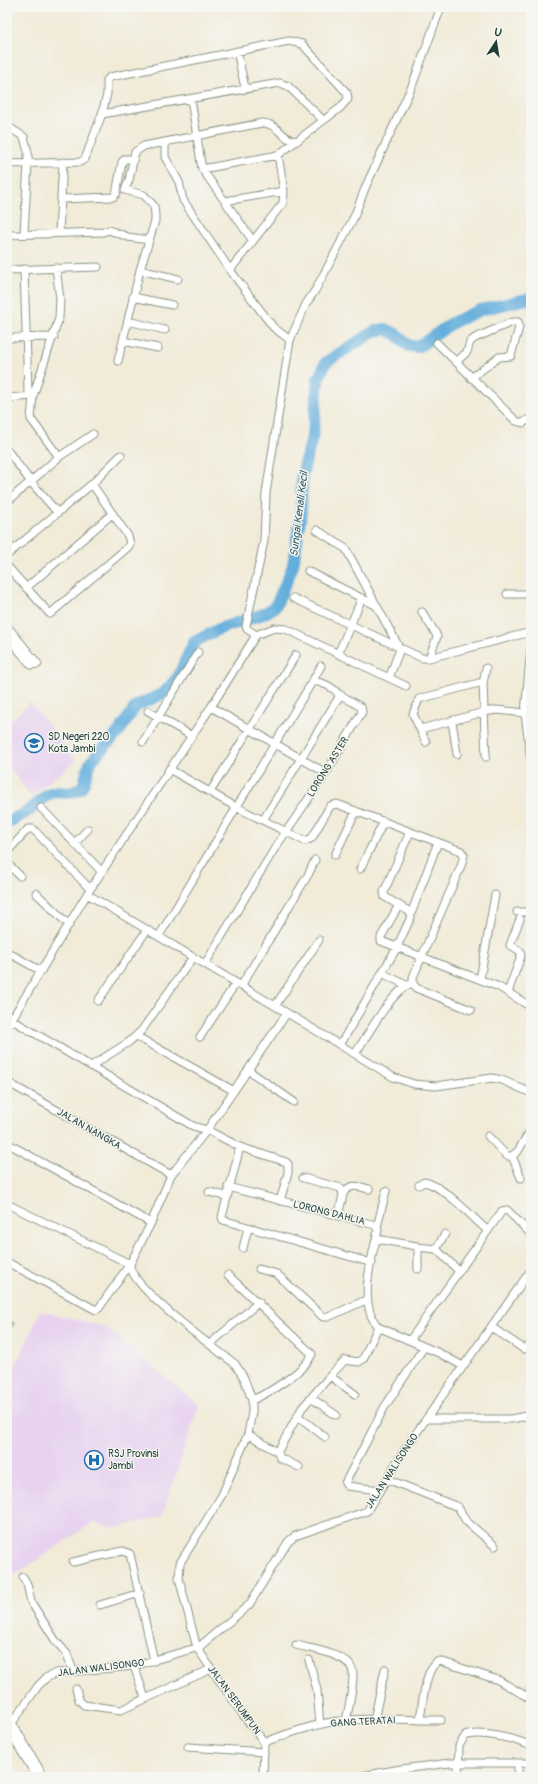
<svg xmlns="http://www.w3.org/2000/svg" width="538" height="1784" font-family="Pangolin,sans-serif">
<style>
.built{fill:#e7d2ef}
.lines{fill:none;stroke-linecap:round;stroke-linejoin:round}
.river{stroke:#64aedc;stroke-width:12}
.minor-casing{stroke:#889486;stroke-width:9}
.minor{stroke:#fff;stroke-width:7}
.labels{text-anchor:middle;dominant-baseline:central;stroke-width:3;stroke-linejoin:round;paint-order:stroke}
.poi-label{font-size:10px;fill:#1f3d34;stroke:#f6f6f2;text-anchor:start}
.street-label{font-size:10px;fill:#1f3d34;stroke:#f6f6f2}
.water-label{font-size:11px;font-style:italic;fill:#345f66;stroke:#f6f6f2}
</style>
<rect width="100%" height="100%" fill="#f6f6f2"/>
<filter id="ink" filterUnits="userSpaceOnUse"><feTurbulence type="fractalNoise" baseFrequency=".025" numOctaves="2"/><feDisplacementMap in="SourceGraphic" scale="8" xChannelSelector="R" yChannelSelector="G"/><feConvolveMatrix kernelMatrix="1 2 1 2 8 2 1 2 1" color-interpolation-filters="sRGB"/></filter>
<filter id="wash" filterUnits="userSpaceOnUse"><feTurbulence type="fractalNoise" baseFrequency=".012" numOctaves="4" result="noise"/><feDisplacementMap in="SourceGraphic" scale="16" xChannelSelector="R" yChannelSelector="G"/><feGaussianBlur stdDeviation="0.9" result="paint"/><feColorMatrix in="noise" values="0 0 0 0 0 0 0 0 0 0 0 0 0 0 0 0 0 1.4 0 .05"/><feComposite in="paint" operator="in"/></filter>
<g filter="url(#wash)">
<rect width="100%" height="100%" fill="#f1ebd8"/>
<path class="built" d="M30,702L76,761L31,796L7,765V725Z
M40,1311L105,1327L199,1405L162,1516L117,1528L92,1523L7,1580V1378L12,1375Z"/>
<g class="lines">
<path class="river" d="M7,823L30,810L48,794L54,792L70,793L80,789L84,783L90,763L99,752L119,732L136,706L164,693L178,677L194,642L219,629L263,614L275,607L288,578L293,565L301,513L302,475L313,434L318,380L326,362L375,331L386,329L396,334L409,346L418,347L452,323L480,310L531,298"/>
</g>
</g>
<g filter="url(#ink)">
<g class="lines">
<g class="minor-casing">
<path id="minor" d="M237,51L245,88
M191,99L202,169L253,241
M102,114L280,83L288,86L323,120
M7,126L24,137L28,152V163L24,233
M165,142V157L179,182L183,200L230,270L273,327L290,340
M7,164L80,162L85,159L102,114L107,94V80L110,77L289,41L302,44L347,93L348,99L340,108L278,155L202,169
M61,199L113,197L116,194L122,162L125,159H133
M225,201L284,191
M59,233L63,162
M7,235L103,232L109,230L128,237L149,240
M24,269L28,390L33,396L31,419L59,457
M7,270L98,267
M140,270L178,279
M230,270L283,203L284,191L278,155
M133,297L172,305
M128,321L165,330
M7,338L54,337
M123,341L158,348
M437,343L516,421L523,423L531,418
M118,361L140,270L155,221V215L154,206L144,195L125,190L129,180L135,152L144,146L262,123C278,123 283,141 297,141
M456,362L467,352L470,342L475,338L512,322H518L519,327L511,356L499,357L471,378
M7,398L33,396L59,318L60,299L56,268
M7,450L31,482L57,512
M7,502L59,457L93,434
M317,530L346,549L400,649L389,678
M7,555L92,484L121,455
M7,566L50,614L128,547L130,544L128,536L92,484
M308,571L377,606
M26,588L112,514
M507,594H531
M293,598L422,658H429L531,632
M422,612L436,634L437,637L429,658
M7,626L38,664L31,665L7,636
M256,635L247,629L246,626L264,541L266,493L290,340L306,304L316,289L354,217L366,186L412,86L441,7
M531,648L525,713L531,761
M338,654L362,598
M312,682L321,666
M483,684L486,668
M211,707L326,773
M148,711L192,736
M452,721L457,754
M421,729L484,712L497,710L525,713
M143,742L198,652
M426,742L413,714L419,699L479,683L483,684L486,757
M169,769L236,807L305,841L312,838L330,806L337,804L461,851L464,855L461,866L413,977V983L416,988L471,1010
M210,792L296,655
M41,808L102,872
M75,843L88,829
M7,852L28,829H33L90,889
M335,855L356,811
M9,865L20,876
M360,869L384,821
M36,893L69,925
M87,894L287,1013
M399,905L381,937V941L499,987L531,1007
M517,912H531
M411,914L438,842
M159,936L312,682C320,680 338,689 339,697L263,820
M7,952L41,971
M205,964L275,848L326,773L362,712L361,707L339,694
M382,973L406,985
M480,979L495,895
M241,986L308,875L315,860
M508,992L521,956L520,951L510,945L520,919
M98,1001L147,930
M275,1006L319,940
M7,1017L193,1126L207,1130L287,1013L393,1077L414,1084L436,1086L492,1078L502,1080L531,1093
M7,1027L87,894L211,707L256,635L274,628L286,629L406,686
M136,1036L234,1091
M200,1037L236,983
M340,1045L396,949L411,917L410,912L385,897L384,892L410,832
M355,1054C368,1035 392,989 413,983
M91,1066L129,1042L142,1030L193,957
M248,1070L294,1102
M7,1082L171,1175
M488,1136L507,1156H512L518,1151L531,1129
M7,1143L151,1223
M240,1147L222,1217L223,1220L372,1263
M512,1156L521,1178
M303,1178L341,1188L343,1195L338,1216
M419,1185L424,1182C443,1185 473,1218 488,1231
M228,1187L375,1225L378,1230C372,1259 357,1302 378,1327L439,1353L463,1366
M209,1192L226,1196
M343,1193C351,1183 358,1186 369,1189
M7,1204L130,1264
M377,1227L386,1191
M445,1234L436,1249L459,1271
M376,1239L417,1246L418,1249V1269
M418,1247L436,1249
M243,1248L248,1228
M7,1262L96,1310L99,1308L130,1264
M259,1269L277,1274L323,1317H328L366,1300
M228,1275L312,1354C305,1371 269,1393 252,1400
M7,1325H8
M491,1327L524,1349L531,1345
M410,1340L502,1211L507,1210L531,1234
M210,1344L259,1302
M330,1376L355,1394
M311,1398L336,1415
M298,1416L325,1437
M427,1419H511L531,1415
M248,1434L274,1450L278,1451L302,1408L330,1376L345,1360L359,1362L363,1359L378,1327
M277,1451L280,1458L299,1467
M387,1479L458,1507L466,1521L495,1546
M380,1490L347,1486L345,1483L384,1408L424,1347
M73,1562L123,1551L130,1554L154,1661
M23,1577L27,1584L31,1602L55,1640L67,1654L73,1671
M100,1605L140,1593
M296,1645C311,1649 353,1654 353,1674C353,1689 349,1706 346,1721
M309,1660L317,1690L320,1725
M134,1666L145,1698
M76,1689L79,1700L84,1705L121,1710L211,1669
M529,1697L531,1686
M7,1714L44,1777
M374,1720L385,1669
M420,1720C422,1706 425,1669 437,1662L440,1661L498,1680L531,1699
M7,1726L12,1723L38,1686L46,1678L56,1673L134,1666L199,1647L249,1605L288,1542L295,1536L367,1511L405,1449L531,1270
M7,1728L37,1777
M264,1742C288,1734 313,1724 339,1721C372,1717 407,1720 441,1720
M188,1747L264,1752
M518,1763V1777
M263,1777L264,1742L243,1715L197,1648L179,1578L180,1563L222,1495L248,1434L252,1412V1400L244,1378L235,1364C215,1348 129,1287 130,1264L151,1223L171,1175L207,1130L240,1147L286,1162L288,1164V1173L280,1201
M357,1777L401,1769L450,1763H531
M458,1777L459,1746L465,1736C480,1730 516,1739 531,1746"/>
</g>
<use href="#minor" class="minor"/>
</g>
</g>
<defs>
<g id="school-ring" transform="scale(1)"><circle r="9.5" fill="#f6f6f2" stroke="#1f6fb2" stroke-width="1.5"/><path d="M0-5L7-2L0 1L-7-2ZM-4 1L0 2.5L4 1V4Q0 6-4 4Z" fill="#1f6fb2"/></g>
<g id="hospital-ring" transform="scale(1)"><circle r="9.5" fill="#f6f6f2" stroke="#1f6fb2" stroke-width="1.5"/><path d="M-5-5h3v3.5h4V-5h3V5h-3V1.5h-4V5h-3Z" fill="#1f6fb2"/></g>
</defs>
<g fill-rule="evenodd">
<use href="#school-ring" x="34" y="743"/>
<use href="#hospital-ring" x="94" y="1460"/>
</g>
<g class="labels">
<g class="poi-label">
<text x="48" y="737">SD Negeri 220<tspan x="48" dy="12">Kota Jambi</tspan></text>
<text x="108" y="1454">RSJ Provinsi<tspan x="108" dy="12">Jambi</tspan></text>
</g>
<g class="street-label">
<text transform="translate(328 767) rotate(-58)">LORONG ASTER</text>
<text transform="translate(89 1129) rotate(30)">JALAN NANGKA</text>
<text transform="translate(329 1213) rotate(14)">LORONG DAHLIA</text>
<text transform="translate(392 1471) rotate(-57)">JALAN WALISONGO</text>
<text transform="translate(101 1668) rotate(-7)">JALAN WALISONGO</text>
<text transform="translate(234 1700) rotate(54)">JALAN SERUMPUN</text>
<text transform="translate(363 1722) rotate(-3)">GANG TERATAI</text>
</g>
<g class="water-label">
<text transform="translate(299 514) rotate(-83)">Sungai Kenali Kecil</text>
</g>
</g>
<rect width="538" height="1784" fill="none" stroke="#f6f6f2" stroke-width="24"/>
<g transform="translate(496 42) rotate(12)" stroke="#f6f6f2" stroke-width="3" paint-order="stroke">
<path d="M0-3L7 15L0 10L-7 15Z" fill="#1f3d34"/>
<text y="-6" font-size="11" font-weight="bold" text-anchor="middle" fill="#1f3d34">U</text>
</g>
</svg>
